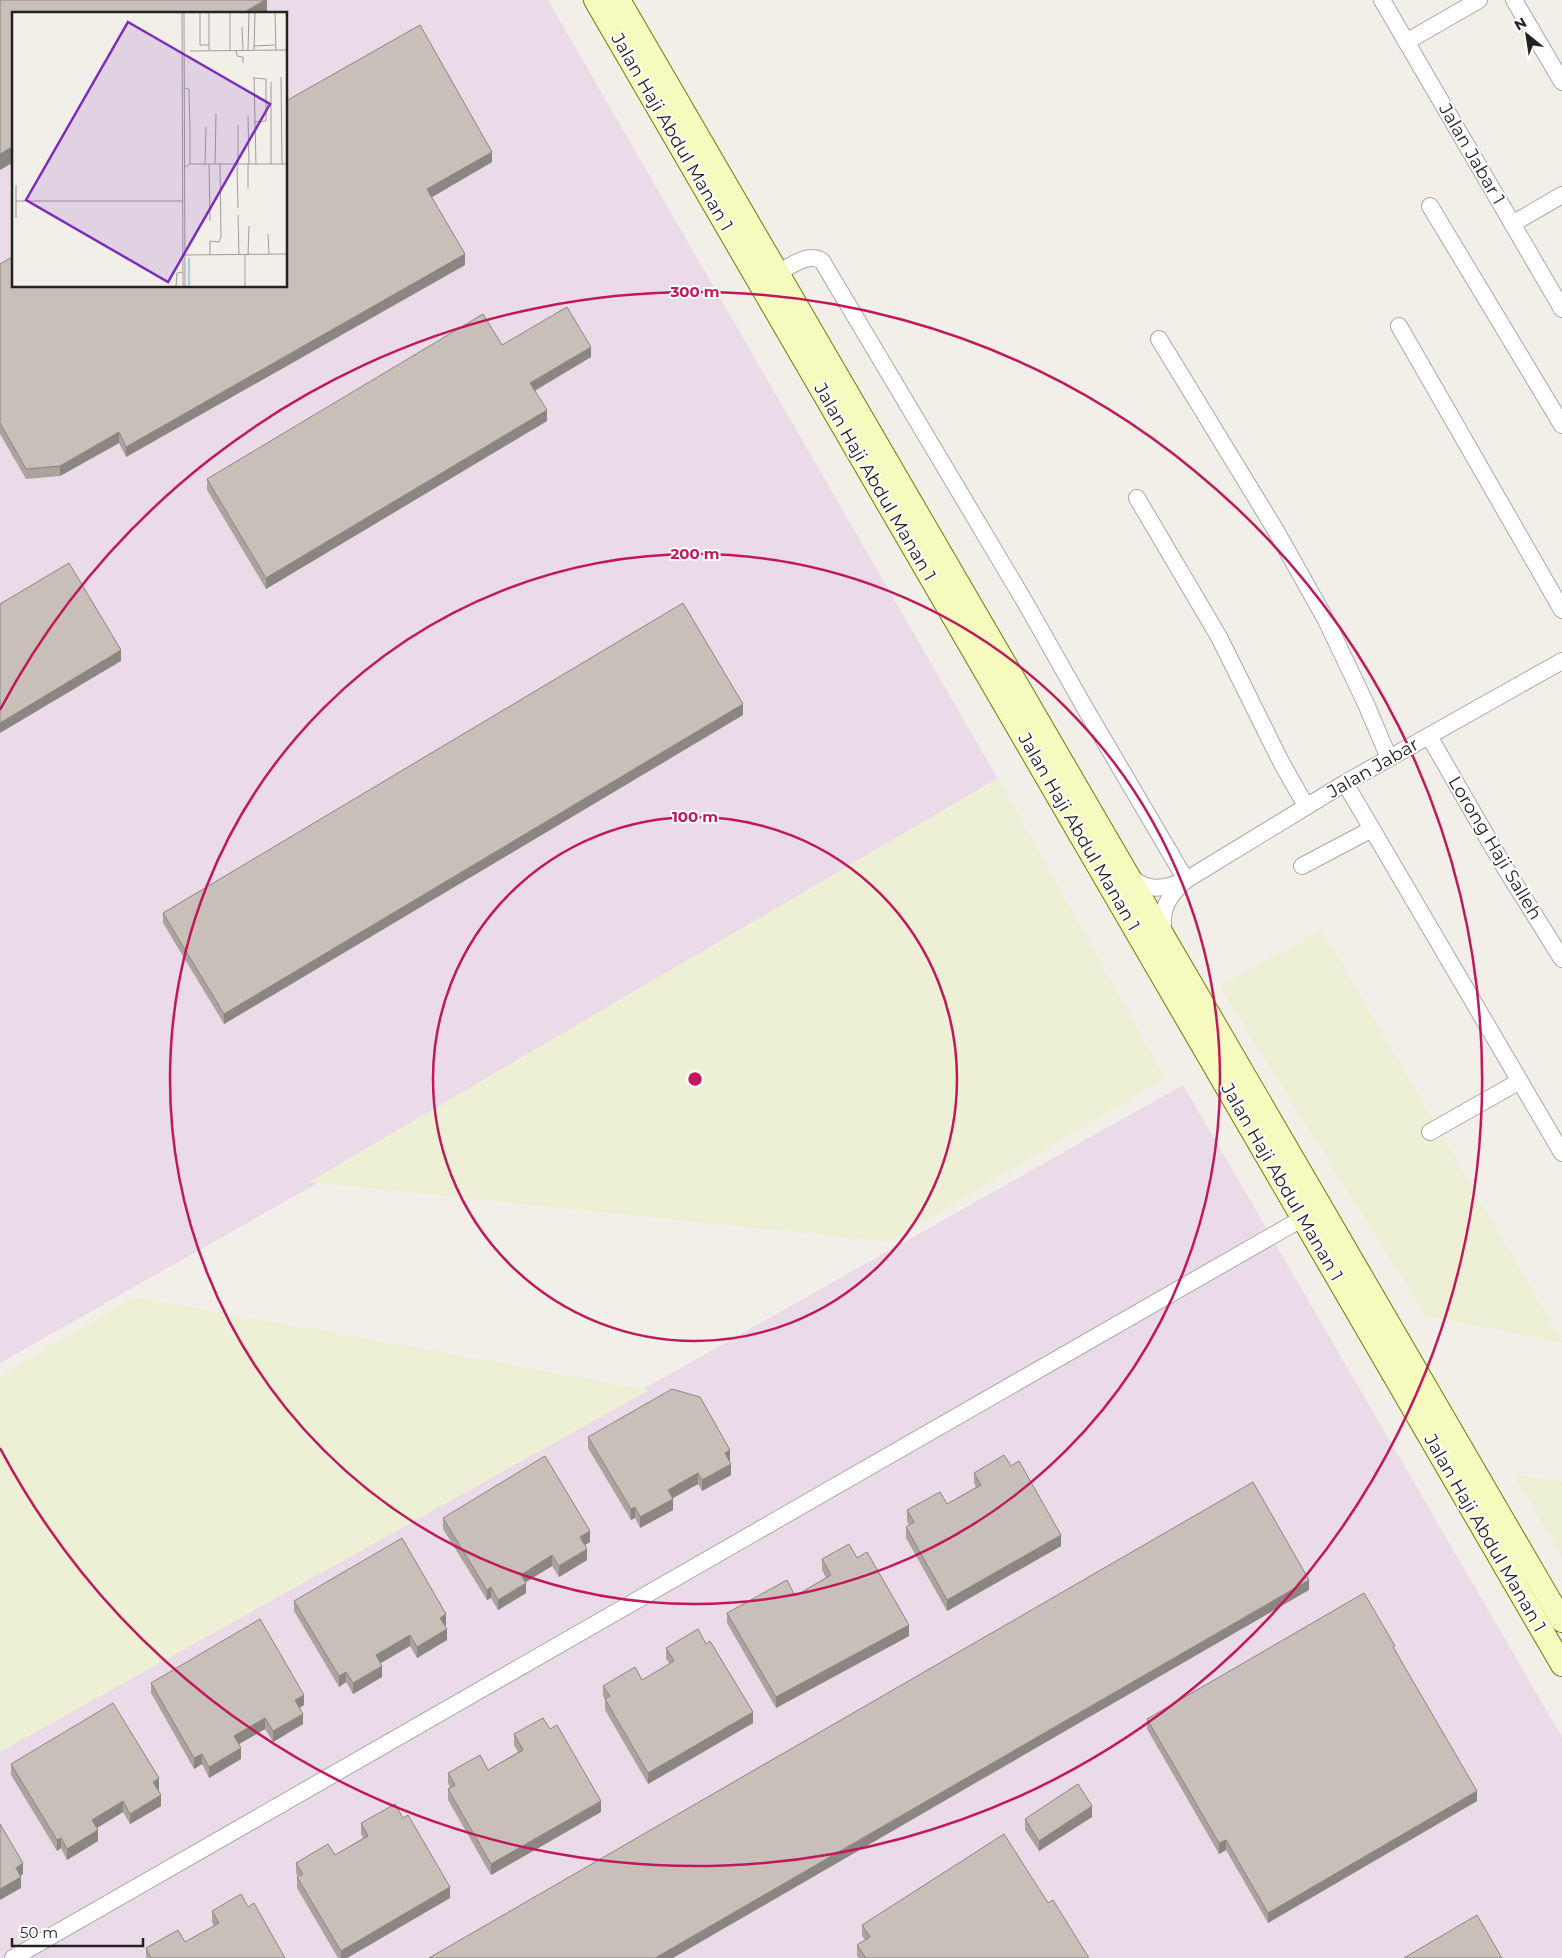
<svg xmlns="http://www.w3.org/2000/svg" width="1562" height="1958" font-family="Montserrat,sans-serif">
<style>
.industrial{fill:#ebdbe8;fill-rule:evenodd}
.farmland{fill:#eef0d5}
.lines{fill:none;stroke-linecap:round;stroke-linejoin:round}
.street-casing{stroke:#a9a9a9;stroke-width:18}
.secondary-casing{stroke:#707d05;stroke-width:24}
.street{stroke:#fff;stroke-width:16}
.secondary{stroke:#f7fabf;stroke-width:22}
.wall{fill:#aba49e}
.shaded-wall{fill:#8b8681}
.building{fill:#c7bfb8;stroke:#8b8681}
.ring{fill:none;stroke:#c2185b;stroke-width:2.5}
.labels{text-anchor:middle;dominant-baseline:central;stroke-width:4;stroke-linejoin:round;paint-order:stroke}
.street-label{font-size:18px;fill:#222;stroke:#fff}
.inset-river{fill:none;stroke:#aad3df;stroke-width:2.5}
.inset-road{fill:none;stroke:#9f9d99;stroke-width:1}
.view{fill:#7b2cbf;fill-opacity:0.15;stroke:#7b2cbf;stroke-width:2.5}
.inset-edge{fill:none;stroke:#222;stroke-width:2.5}
.centre{fill:#c2185b;stroke:#fff;stroke-width:2.5}
.ring-label{font-size:15px;text-anchor:middle;font-weight:bold;fill:#c2185b;stroke:#fff;stroke-width:4;stroke-linejoin:round;paint-order:stroke}
</style>
<rect width="100%" height="100%" fill="#f2efe9"/>
<path class="industrial" d="M0,0H548L1006,793L0,1363ZM14,14H286V286H14Z
M1183,1085L1562,1737V1958H0V1751Z"/>
<path class="farmland" d="M998,778L1165,1078L889,1242L309,1182Z
M1322,930L1562,1341V1342L1426,1316L1219,986Z
M135,1297L649,1390L0,1752V1376Z
M1514,1475L1562,1481V1557Z"/>
<g class="lines">
<g class="street-casing">
<path id="street" d="M1382,0L1562,309
M1514,0L1562,82
M1406,42L1479,0
M1430,206L1562,425
M1512,224L1562,195
M778,273C791,266 808,252 822,261L1025,602L1085,708L1186,880
M1399,326L1562,610
M1159,339L1275,529L1326,620L1366,704L1389,758
M1137,498L1219,637L1281,762L1306,806
M1429,736L1502,863L1562,959
M1345,783L1562,1153
M1302,866L1372,829
M1129,876C1148,891 1159,890 1182,882
M1164,934C1159,910 1169,895 1186,880L1345,783L1562,661
M1430,1132L1520,1081
M13,1958L1303,1218"/>
</g>
<g class="secondary-casing">
<path id="secondary" d="M595,0L1562,1665
M619,0L1562,1621"/>
</g>
<use href="#street" class="street"/>
<use href="#secondary" class="secondary"/>
</g>
<path class="wall" d="M286,101L492,162L432,197L465,265L126,457L119,443L60,476L26,479L0,434V264Z
M502,345L591,357L535,391L547,421L266,589L207,490V479Z
M743,715L224,1024L163,923V913Z
M588,1437L730,1461L729,1462L731,1475L702,1491L698,1484L672,1498L673,1510L640,1528L635,1518L631,1520L588,1448Z
M1011,1466L1061,1546L947,1611L906,1538V1527L909,1525L907,1521V1510L947,1504L976,1487L974,1483V1473Z
M443,1518L590,1542L585,1545L587,1560L559,1577L552,1566L526,1582V1593L498,1610L491,1598L487,1600L443,1529Z
M857,1558L909,1636L776,1708L727,1623V1613L795,1596L826,1578L822,1570V1559Z
M294,1601L446,1625H445L447,1640L417,1658L410,1646L380,1663L382,1677L353,1694L346,1682L339,1687L294,1611Z
M666,1648L753,1723L648,1784L605,1710V1699L603,1696V1686L642,1680L670,1664L666,1659Z
M1395,1649L1477,1801L1268,1923L1226,1850L1219,1854L1147,1729V1719Z
M151,1683L304,1705L300,1708L303,1724L273,1742L265,1729L239,1744L241,1759L209,1778L202,1764L194,1769L151,1693Z
M550,1729L601,1812L491,1875L448,1800V1789L450,1788L448,1783V1773L488,1770L518,1752L514,1745V1734Z
M11,1764L159,1789L161,1806L130,1824L123,1812L97,1828L98,1841L67,1860L61,1848L57,1851L11,1775Z
M1092,1817L1039,1851L1025,1830V1819Z
M361,1823L450,1898L347,1958H338L297,1888V1877H298L296,1873V1863L335,1855L363,1838L361,1834Z
M1048,1903L1089,1958H859L857,1956V1945L865,1940L862,1936V1925Z
M248,1907L285,1958H146V1948L185,1942L214,1926L212,1922V1911Z"/>
<path class="shaded-wall" d="M265,0H267V14H241Z
M14,146V162L0,170V154Z
M492,152V162L427,200V189Z
M465,254V265L126,457V447Z
M591,347V357L530,393V383Z
M547,410V421L266,589V578Z
M119,432V443L60,476V466Z
M121,650V661L0,733V723Z
M743,704V715L224,1024V1014Z
M730,1450V1461L725,1464V1453Z
M731,1464V1475L702,1491V1480Z
M698,1473V1484L668,1501V1490Z
M673,1499V1510L640,1528V1517Z
M635,1507V1518L631,1520V1509Z
M590,1531V1542L580,1548V1537Z
M1061,1535V1546L947,1611V1600Z
M587,1549V1560L559,1577V1566Z
M552,1555V1566L521,1585V1575Z
M1309,1580V1590L673,1958H655Z
M526,1583V1593L498,1610V1600Z
M491,1587V1598L487,1600V1590Z
M446,1614V1625L440,1629V1618Z
M909,1625V1636L776,1708V1697Z
M447,1629V1640L417,1658V1647Z
M410,1635V1646L376,1666V1655Z
M382,1666V1677L353,1694V1683Z
M346,1672V1682L339,1687V1676Z
M304,1695V1705L295,1710V1700Z
M753,1712V1723L648,1784V1773Z
M303,1714V1724L273,1742V1731Z
M265,1718V1729L234,1747V1736Z
M241,1748V1759L209,1778V1767Z
M202,1754V1764L194,1769V1758Z
M159,1778V1789L153,1792V1782Z
M1477,1791V1801L1268,1923V1913Z
M161,1795V1806L130,1824V1814Z
M123,1801V1812L92,1831V1820Z
M601,1801V1812L491,1875V1864Z
M1092,1806V1817L1039,1851V1841Z
M98,1830V1841L67,1860V1849Z
M61,1838V1848L57,1851V1840Z
M1226,1840V1850L1219,1854V1843Z
M23,1863V1874L16,1879V1868Z
M21,1877V1888L0,1900V1889Z
M450,1887V1898L347,1958H341V1951Z"/>
<path class="building" d="M0,0H265L241,14H14V146L0,154Z
M420,25L492,152L427,189L465,254L126,447L119,432L60,466L26,469L0,423V264L14,256V286H286V101Z
M567,307L591,347L530,383L547,410L266,578L207,479L483,314L502,345Z
M69,563L121,650L0,723V604Z
M683,603L743,704L224,1014L163,913Z
M672,1389L700,1397L730,1450L725,1453L731,1464L702,1480L698,1473L668,1490L673,1499L640,1517L635,1507L631,1509L588,1437Z
M1004,1455L1011,1466L1019,1461L1061,1535L947,1600L906,1527L914,1522L907,1510L940,1492L947,1504L981,1485L974,1473Z
M545,1456L590,1531L580,1537L587,1549L559,1566L552,1555L521,1575L526,1583L498,1600L491,1587L487,1590L443,1518Z
M1253,1482L1309,1580L655,1958H429Z
M402,1538L446,1614L440,1618L447,1629L417,1647L410,1635L376,1655L382,1666L353,1683L346,1672L339,1676L294,1601Z
M849,1544L857,1558L867,1552L909,1625L776,1697L727,1613L787,1580L795,1596L831,1575L822,1559Z
M1364,1593L1395,1646L1393,1647L1477,1791L1268,1913L1226,1840L1219,1843L1147,1719Z
M260,1619L304,1695L295,1700L303,1714L273,1731L265,1718L234,1736L241,1748L209,1767L202,1754L194,1758L151,1683Z
M698,1629L706,1644L710,1641L753,1712L648,1773L605,1699L610,1696L603,1686L635,1667L642,1680L674,1661L666,1648Z
M113,1703L159,1778L153,1782L161,1795L130,1814L123,1801L92,1820L98,1830L67,1849L61,1838L57,1840L11,1764Z
M543,1718L550,1729L557,1725L601,1801L491,1864L448,1789L455,1785L448,1773L480,1755L488,1770L523,1750L514,1734Z
M1078,1784L1092,1806L1039,1841L1025,1819Z
M395,1804L403,1818L408,1815L450,1887L341,1951L297,1877L303,1874L296,1863L328,1844L335,1855L368,1836L361,1823Z
M0,1824L23,1863L16,1868L21,1877L0,1889Z
M1004,1834L1048,1903L1053,1900L1089,1958H866L857,1945L870,1937L862,1925Z
M241,1894L248,1907L254,1903L285,1958H151L146,1948L178,1930L185,1942L219,1923L212,1911Z
M1477,1915L1502,1958H1404Z"/>
<g class="ring">
<circle cx="695" cy="1079" r="262"/>
<circle cx="695" cy="1079" r="525"/>
<path d="M0 710A787 787 0 1 1 0 1448"/>
</g>
<g class="labels">
<g class="street-label">
<text transform="translate(672 132) rotate(60)">Jalan Haji Abdul Manan 1</text>
<text transform="translate(1472 154) rotate(60)">Jalan Jabar 1</text>
<text transform="translate(875 482) rotate(60)">Jalan Haji Abdul Manan 1</text>
<text transform="translate(1373 768) rotate(-30)">Jalan Jabar</text>
<text transform="translate(1079 832) rotate(60)">Jalan Haji Abdul Manan 1</text>
<text transform="translate(1495 848) rotate(59)">Lorong Haji Salleh</text>
<text transform="translate(1282 1182) rotate(60)">Jalan Haji Abdul Manan 1</text>
<text transform="translate(1485 1533) rotate(60)">Jalan Haji Abdul Manan 1</text>
</g>
</g>
<g transform="translate(12 12)">
<rect width="275" height="275" fill="#f2efe9"/>
<path class="inset-river" d="M177,246V274"/>
<path class="inset-road" d="M170,1L171,274M172,1L173,274M188,1V33H197M263,1L264,38M230,15L231,38M242,34L263,33M197,38V1M218,38V1M224,38L225,44L231,45V51M236,38L237,1M242,38L243,1M178,39L275,38M242,65L244,152M269,65L270,152M242,66L254,67V109L242,110M173,76L177,77L178,119V152L173,155M236,104L237,152M178,152H275M193,152L194,115M197,152L198,209M203,152L204,102M225,152L226,196M226,152V113M236,152V176M259,152V70M4,173V206M4,189H171M226,203L227,243M256,222L257,242M172,243L275,242M198,243V229L207,230L209,225L208,152M233,243V274M236,243L237,214M164,274L165,261L171,260"/>
<path class="view" d="M116,10L258,92L156,270L14,188Z"/>
<rect width="275" height="275" class="inset-edge"/>
</g>
<circle cx="695" cy="1079" r="8" class="centre"/>
<g class="ring-label">
<text x="695" y="297">300 m</text>
<text x="695" y="559">200 m</text>
<text x="695" y="822">100 m</text>
</g>
<g transform="translate(1527 35) rotate(330)" stroke="#ffffff" stroke-width="4" paint-order="stroke">
<path d="M0-4L9 19L0 12L-9 19Z" fill="#222222"/>
<text y="-8" font-size="14" font-weight="bold" text-anchor="middle" fill="#222222">N</text>
</g>
<path d="M12 1938v8h131v-8" fill="none" stroke="#222222" stroke-width="2.5"/>
<text x="20" y="1938" font-size="15" fill="#222222" stroke="#ffffff" stroke-width="4" paint-order="stroke">50 m</text>
</svg>
